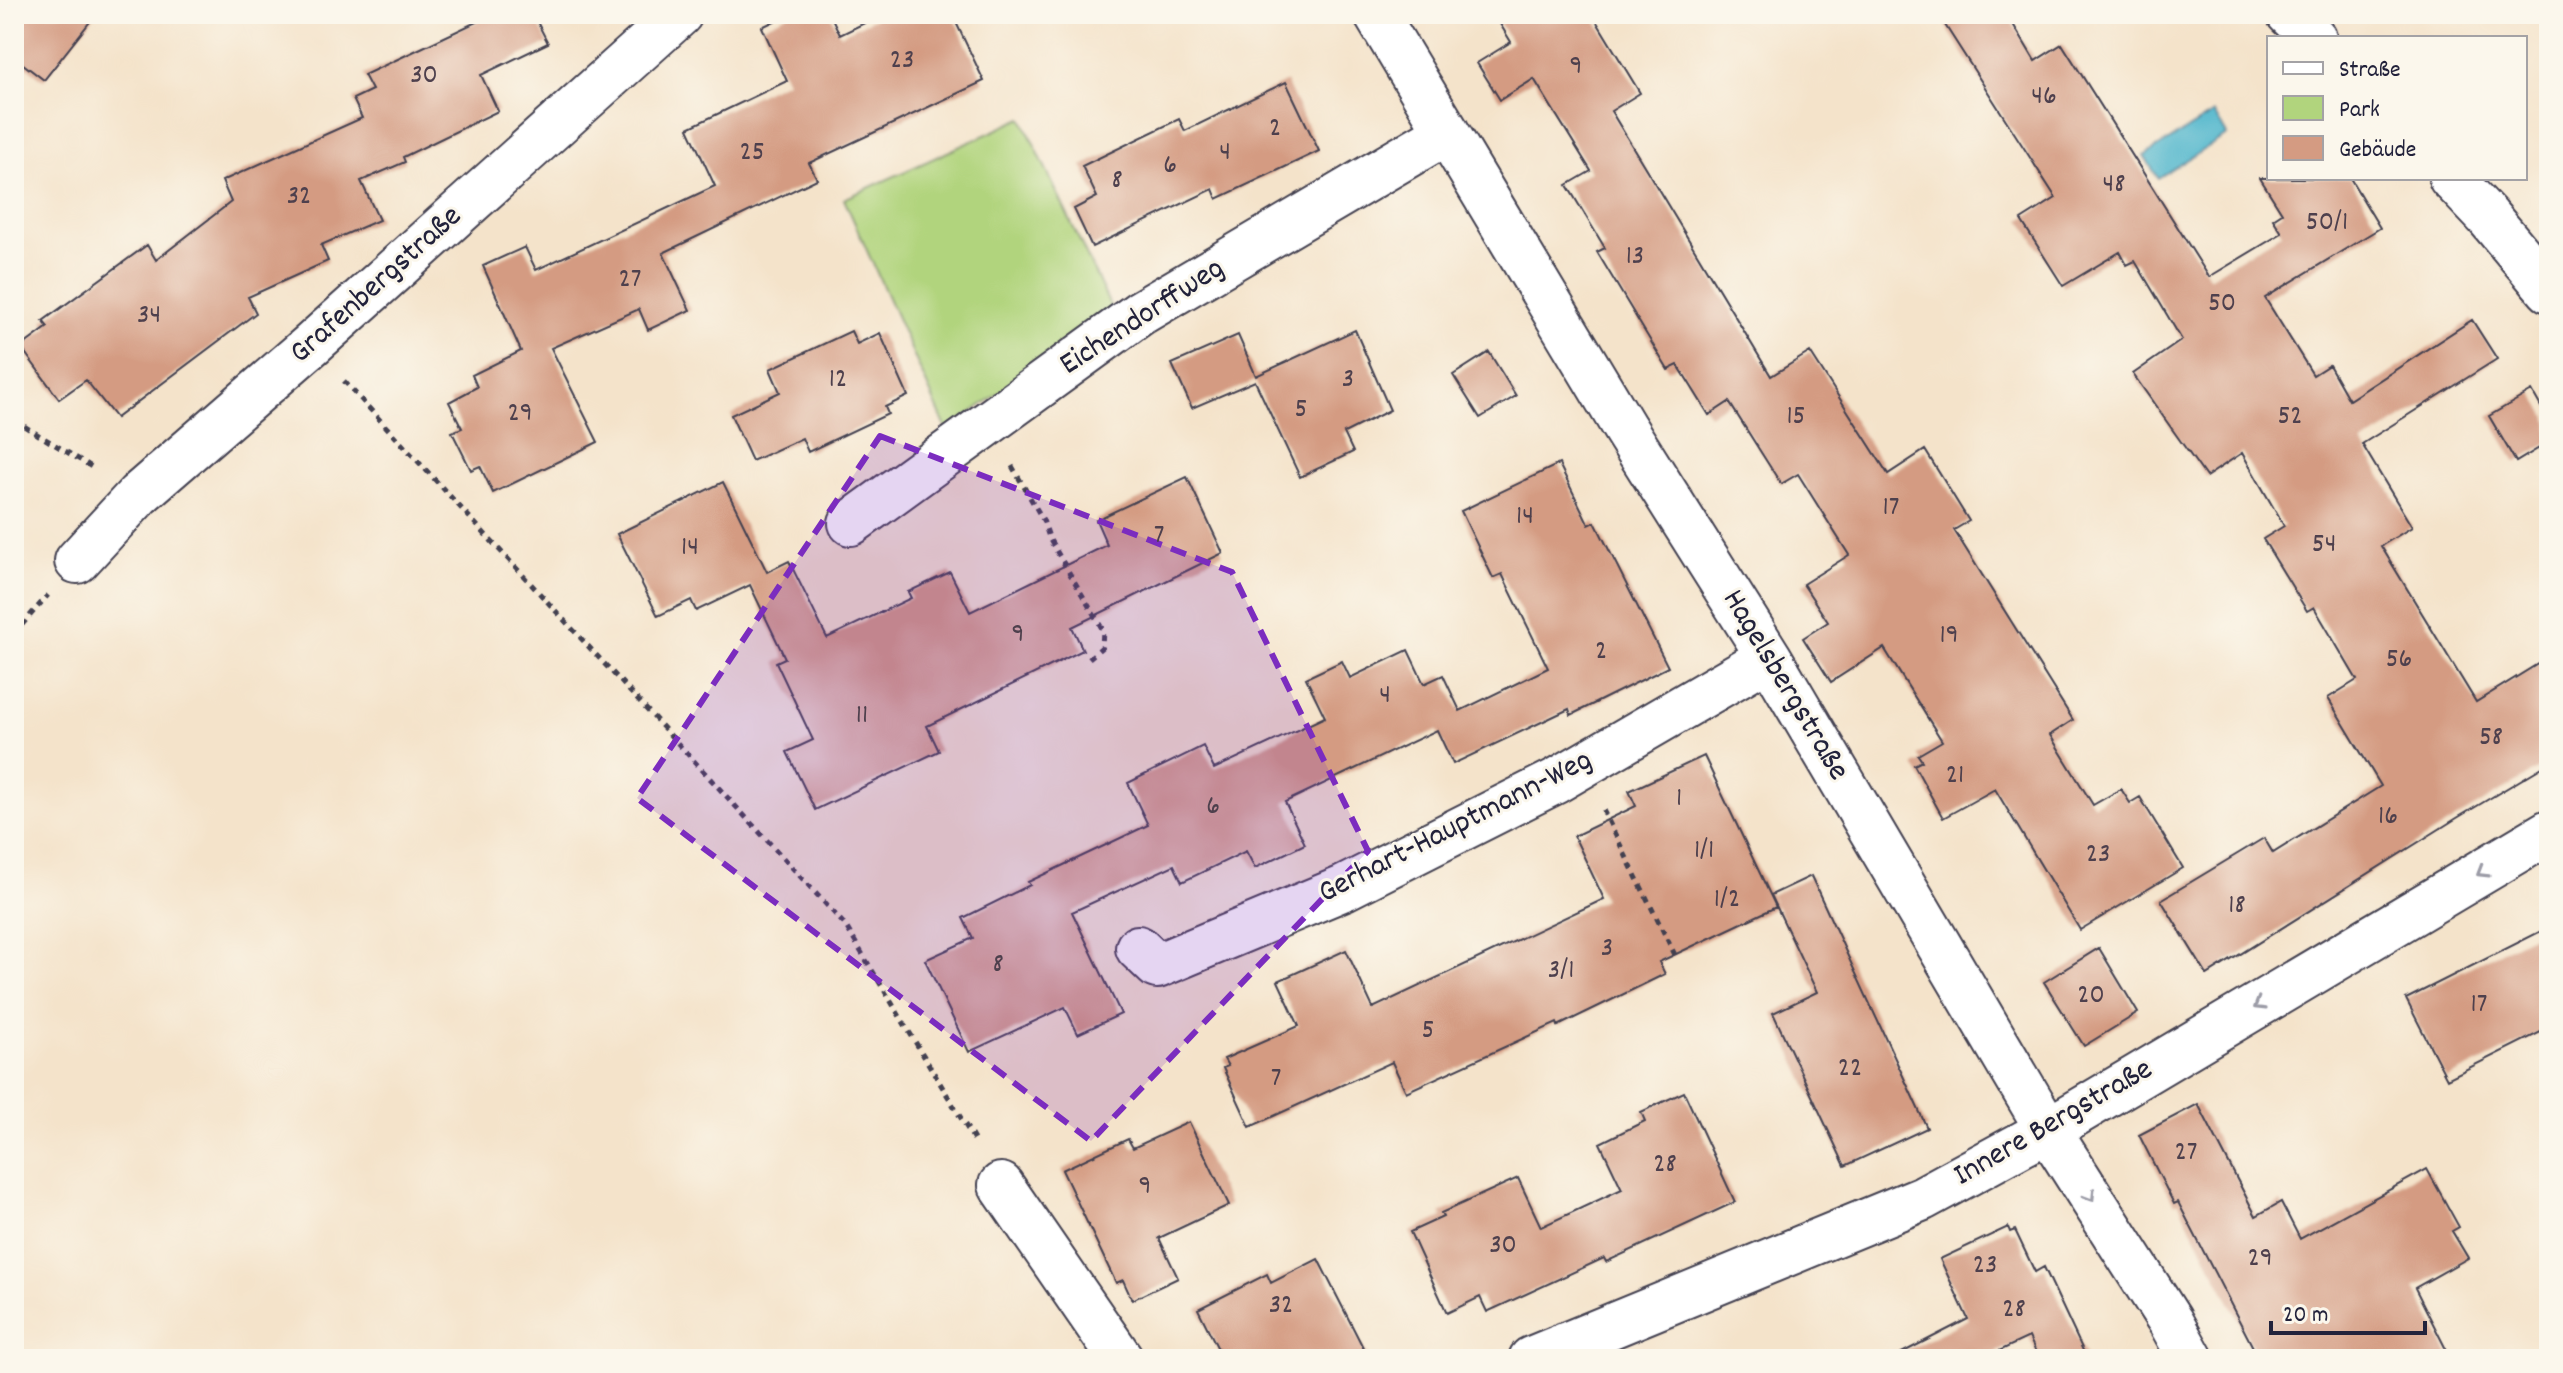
<svg xmlns="http://www.w3.org/2000/svg" width="2563" height="1373" font-family="Dekko,sans-serif">
<style>
.green{fill:#b1d47d;stroke:#6a7b5c;stroke-width:2}
.water{fill:#4db5cc;stroke:#386c84;stroke-width:2}
.building{fill:#d49b82}
.lines{fill:none;stroke-linecap:round;stroke-linejoin:round}
.street-casing{stroke:#423f50;stroke-width:48}
.path{stroke:#423f50;stroke-width:5;stroke-dasharray:6 6;stroke-linecap:butt}
.street{stroke:#fff;stroke-width:44}
.oneway{stroke:#9c9ca7}
.marked{fill:#7b2cbf;fill-opacity:0.2;stroke:#7b2cbf;stroke-width:6;stroke-dasharray:16 10;stroke-linejoin:round}
.labels{text-anchor:middle;dominant-baseline:central;stroke-width:6;stroke-linejoin:round;paint-order:stroke}
.number-label{font-size:28px;fill:#4e404d}
.street-label{font-size:32px;fill:#22223b;stroke:#fbf7ec}
</style>
<rect width="100%" height="100%" fill="#fbf7ec"/>
<filter id="ink" filterUnits="userSpaceOnUse"><feTurbulence type="fractalNoise" baseFrequency=".0125" numOctaves="2"/><feDisplacementMap in="SourceGraphic" scale="16" xChannelSelector="R" yChannelSelector="G"/><feConvolveMatrix kernelMatrix="1 2 1 2 8 2 1 2 1" color-interpolation-filters="sRGB"/></filter>
<filter id="wash" filterUnits="userSpaceOnUse"><feTurbulence type="fractalNoise" baseFrequency=".006" numOctaves="4" result="noise"/><feDisplacementMap in="SourceGraphic" scale="32" xChannelSelector="R" yChannelSelector="G"/><feGaussianBlur stdDeviation="1.8" result="paint"/><feColorMatrix in="noise" values="0 0 0 0 0 0 0 0 0 0 0 0 0 0 0 0 0 1.4 0 .05"/><feComposite in="paint" operator="in"/></filter>
<g filter="url(#wash)">
<rect width="100%" height="100%" fill="#f4e3ca"/>
<path class="green" d="M1022,118L1113,312L947,430L844,199Z"/>
<path class="water" d="M2214,113L2227,135L2158,178L2144,156Z"/>
<g id="blocks">
<path class="building" d="M14,14H96L44,80L14,57Z
M493,14H533L548,43L481,75L498,111L403,157L405,162L361,181L379,220L321,245L328,261L248,297L256,313L116,418L86,380L59,399L21,347L48,327L43,321L147,245L156,260L231,202L222,181L362,118L353,99L372,90L364,75Z
M789,14H830L840,35L883,14H952L984,81L809,163L817,179L663,253L690,310L648,330L639,309L551,348L598,442L493,493L480,466L471,470L452,432L462,428L449,402L477,387L472,375L521,351L483,266L525,247L536,270L715,186L688,128L787,81L762,27Z
M1494,14H1592L1640,93L1611,111L1771,376L1810,352L1888,474L1925,450L1969,521L1954,530L2073,720L2050,735L2093,805L2121,789L2130,803L2140,797L2183,868L2080,930L1995,789L1943,818L1914,765L1922,761L1918,755L1942,741L1884,648L1831,682L1803,638L1828,622L1803,584L1849,555L1798,474L1781,484L1729,402L1709,415L1678,365L1668,370L1597,252L1605,248L1567,185L1591,171L1534,79L1500,100L1477,63L1511,42Z
M1938,14H2007L2035,61L2062,44L2209,277L2282,233L2273,219L2282,213L2260,178H2350L2380,228L2265,298L2313,375L2329,365L2349,400L2472,320L2497,359L2362,444L2412,527L2381,546L2476,702L2549,657V763L2457,818L2207,975L2161,900L2264,838L2273,853L2381,786L2328,698L2357,680L2314,607L2307,611L2263,539L2284,526L2242,453L2206,477L2133,374L2182,340L2135,261L2127,265L2120,252L2063,286L2021,220L2056,198Z
M1286,82L1319,151L1217,199L1213,189L1092,247L1074,209L1097,197L1082,166L1179,119L1185,131Z
M1355,330L1390,410L1344,433L1353,452L1300,477L1255,381L1192,408L1172,364L1238,335L1256,376Z
M851,331L857,344L880,333L908,396L885,407L888,414L808,452L802,438L752,461L731,415L780,392L770,369Z
M1489,352L1516,396L1480,418L1453,375Z
M2532,391L2549,421V442L2516,462L2489,416Z
M1559,464L1589,525L1595,522L1668,667L1571,715L1569,709L1453,764L1437,730L1285,802L1305,844L1255,868L1246,851L1182,882L1174,865L1072,912L1121,1014L1078,1034L1065,1007L969,1052L925,960L973,938L963,918L1030,885L1028,882L1148,825L1128,783L1203,746L1214,769L1325,717L1306,678L1342,661L1350,678L1408,650L1424,684L1443,675L1460,711L1548,668L1502,574L1493,578L1461,511Z
M1187,477L1223,553L1072,627L1083,650L927,726L939,751L815,810L787,752L813,740L776,662L785,658L750,585L696,611L691,600L658,616L617,534L723,482L767,572L789,561L827,638L911,598L908,592L950,572L970,612L1107,545L1096,520Z
M1704,756L1776,907L1659,962L1665,974L1558,1026L1557,1023L1406,1092L1392,1062L1250,1127L1223,1068L1228,1066L1224,1059L1299,1026L1278,981L1346,950L1373,1008L1604,899L1574,836L1636,806L1629,791Z
M1811,876L1927,1128L1845,1166L1773,1013L1817,992L1771,895Z
M2549,927V1028L2447,1079L2406,999Z
M2099,948L2138,1013L2084,1046L2044,982Z
M1684,1092L1735,1202L1606,1262L1604,1258L1487,1312L1480,1297L1447,1313L1410,1232L1443,1217L1441,1213L1518,1178L1541,1227L1622,1189L1600,1143L1645,1121L1641,1112Z
M2198,1104L2256,1216L2281,1202L2300,1239L2427,1169L2459,1227L2452,1231L2468,1258L2415,1288L2451,1359H2259L2178,1202L2174,1204L2139,1135Z
M1189,1122L1229,1205L1159,1238L1178,1278L1132,1300L1123,1280L1116,1283L1062,1170L1128,1139L1133,1148Z
M2008,1227L2010,1232L2015,1230L2035,1272L2044,1267L2087,1359H2039L2029,1337L1982,1359H1890L1968,1319L1940,1259Z
M1318,1259L1369,1359H1223L1198,1309L1267,1274L1271,1283Z"/>
</g>
</g>
<g filter="url(#ink)">
<use href="#blocks" fill-opacity="0" stroke="#423f50" stroke-width="2"/>
<g class="lines">
<g class="street-casing">
<path id="street" d="M1376,14L1625,429L1769,657L2048,1130L2170,1321L2191,1359
M2289,14L2314,38
M2451,178L2488,217L2549,290
M851,523L1140,313L1447,132
M77,561L138,495L311,345L680,14
M1138,948L1157,966L1344,888L1556,781L1769,657
M1001,1185L1121,1359
M1531,1359L1923,1198L2048,1130L2549,832"/>
</g>
<path class="path" d="M344,381L845,925L976,1143
M14,420L95,469
M1012,466L1043,520L1050,540L1103,630L1102,647L1087,660
M14,634L48,595
M1603,810L1675,955"/>
<use href="#street" class="street"/>
</g>
<defs><path id="oneway-chevron" d="M-2-3.5L2.5 0L-2 3.5" fill="none" stroke-width="1.6" stroke-linecap="round" stroke-linejoin="round" transform="scale(2)"/></defs>
<g class="oneway">
<use href="#oneway-chevron" transform="translate(2482 872) rotate(149)"/>
<use href="#oneway-chevron" transform="translate(2259 1005) rotate(149)"/>
<use href="#oneway-chevron" transform="translate(2090 1196) rotate(58)"/>
</g>
</g>
<path class="marked" d="M880,436L1232,572L1368,851L1091,1141L637,798Z"/>
<g class="labels">
<g class="number-label">
<text x="902" y="62">23</text>
<text x="1576" y="68">9</text>
<text x="424" y="77">30</text>
<text x="2044" y="98">46</text>
<text x="1275" y="130">2</text>
<text x="752" y="154">25</text>
<text x="1225" y="154">4</text>
<text x="1170" y="167">6</text>
<text x="1117" y="182">8</text>
<text x="2114" y="186">48</text>
<text x="299" y="198">32</text>
<text x="2327" y="224">50/1</text>
<text x="1635" y="258">13</text>
<text x="630" y="281">27</text>
<text x="2222" y="305">50</text>
<text x="149" y="317">34</text>
<text x="838" y="381">12</text>
<text x="1348" y="381">3</text>
<text x="1301" y="411">5</text>
<text x="520" y="415">29</text>
<text x="1796" y="418">15</text>
<text x="2290" y="418">52</text>
<text x="1891" y="509">17</text>
<text x="1525" y="518">14</text>
<text x="1159" y="537">7</text>
<text x="2324" y="546">54</text>
<text x="690" y="549">14</text>
<text x="1018" y="636">9</text>
<text x="1949" y="637">19</text>
<text x="1601" y="653">2</text>
<text x="2399" y="661">56</text>
<text x="1385" y="697">4</text>
<text x="862" y="717">11</text>
<text x="2491" y="739">58</text>
<text x="1955" y="777">21</text>
<text x="1679" y="800">1</text>
<text x="1213" y="808">6</text>
<text x="2388" y="818">16</text>
<text x="1704" y="852">1/1</text>
<text x="2098" y="856">23</text>
<text x="1727" y="901">1/2</text>
<text x="2237" y="907">18</text>
<text x="1607" y="950">3</text>
<text x="998" y="966">8</text>
<text x="1561" y="972">3/1</text>
<text x="2091" y="997">20</text>
<text x="2479" y="1006">17</text>
<text x="1428" y="1032">5</text>
<text x="1850" y="1070">22</text>
<text x="1276" y="1080">7</text>
<text x="2186" y="1154">27</text>
<text x="1665" y="1166">28</text>
<text x="1145" y="1188">9</text>
<text x="1503" y="1247">30</text>
<text x="2260" y="1260">29</text>
<text x="1985" y="1267">23</text>
<text x="1281" y="1307">32</text>
<text x="2014" y="1311">28</text>
</g>
<g class="street-label">
<text transform="translate(377 286) rotate(-42)">Grafenbergstraße</text>
<text transform="translate(1143 318) rotate(-33)">Eichendorffweg</text>
<text transform="translate(1784 686) rotate(59)">Hagelsbergstraße</text>
<text transform="translate(1456 828) rotate(-27)">Gerhart-Hauptmann-Weg</text>
<text transform="translate(2054 1124) rotate(-30)">Innere Bergstraße</text>
</g>
</g>
<rect width="2563" height="1373" fill="none" stroke="#fbf7ec" stroke-width="48"/>
<rect x="2267" y="36" width="260" height="144" fill="#fbf7ec" stroke="#a4a2a5" stroke-width="2"/>
<rect x="2283" y="62" width="40" height="12" fill="#ffffff" stroke="#a4a2a5" stroke-width="2"/>
<text x="2339" y="76" font-size="24" fill="#22223b">Straße</text>
<rect x="2283" y="96" width="40" height="24" fill="#b1d47d" stroke="#a4a2a5" stroke-width="2"/>
<text x="2339" y="116" font-size="24" fill="#22223b">Park</text>
<rect x="2283" y="136" width="40" height="24" fill="#d49b82" stroke="#a4a2a5" stroke-width="2"/>
<text x="2339" y="156" font-size="24" fill="#22223b">Gebäude</text>
<path d="M2271 1321v12h154v-12" fill="none" stroke="#22223b" stroke-width="4"/>
<text x="2283" y="1321" font-size="24" fill="#22223b" stroke="#fbf7ec" stroke-width="6" paint-order="stroke">20 m</text>
</svg>
